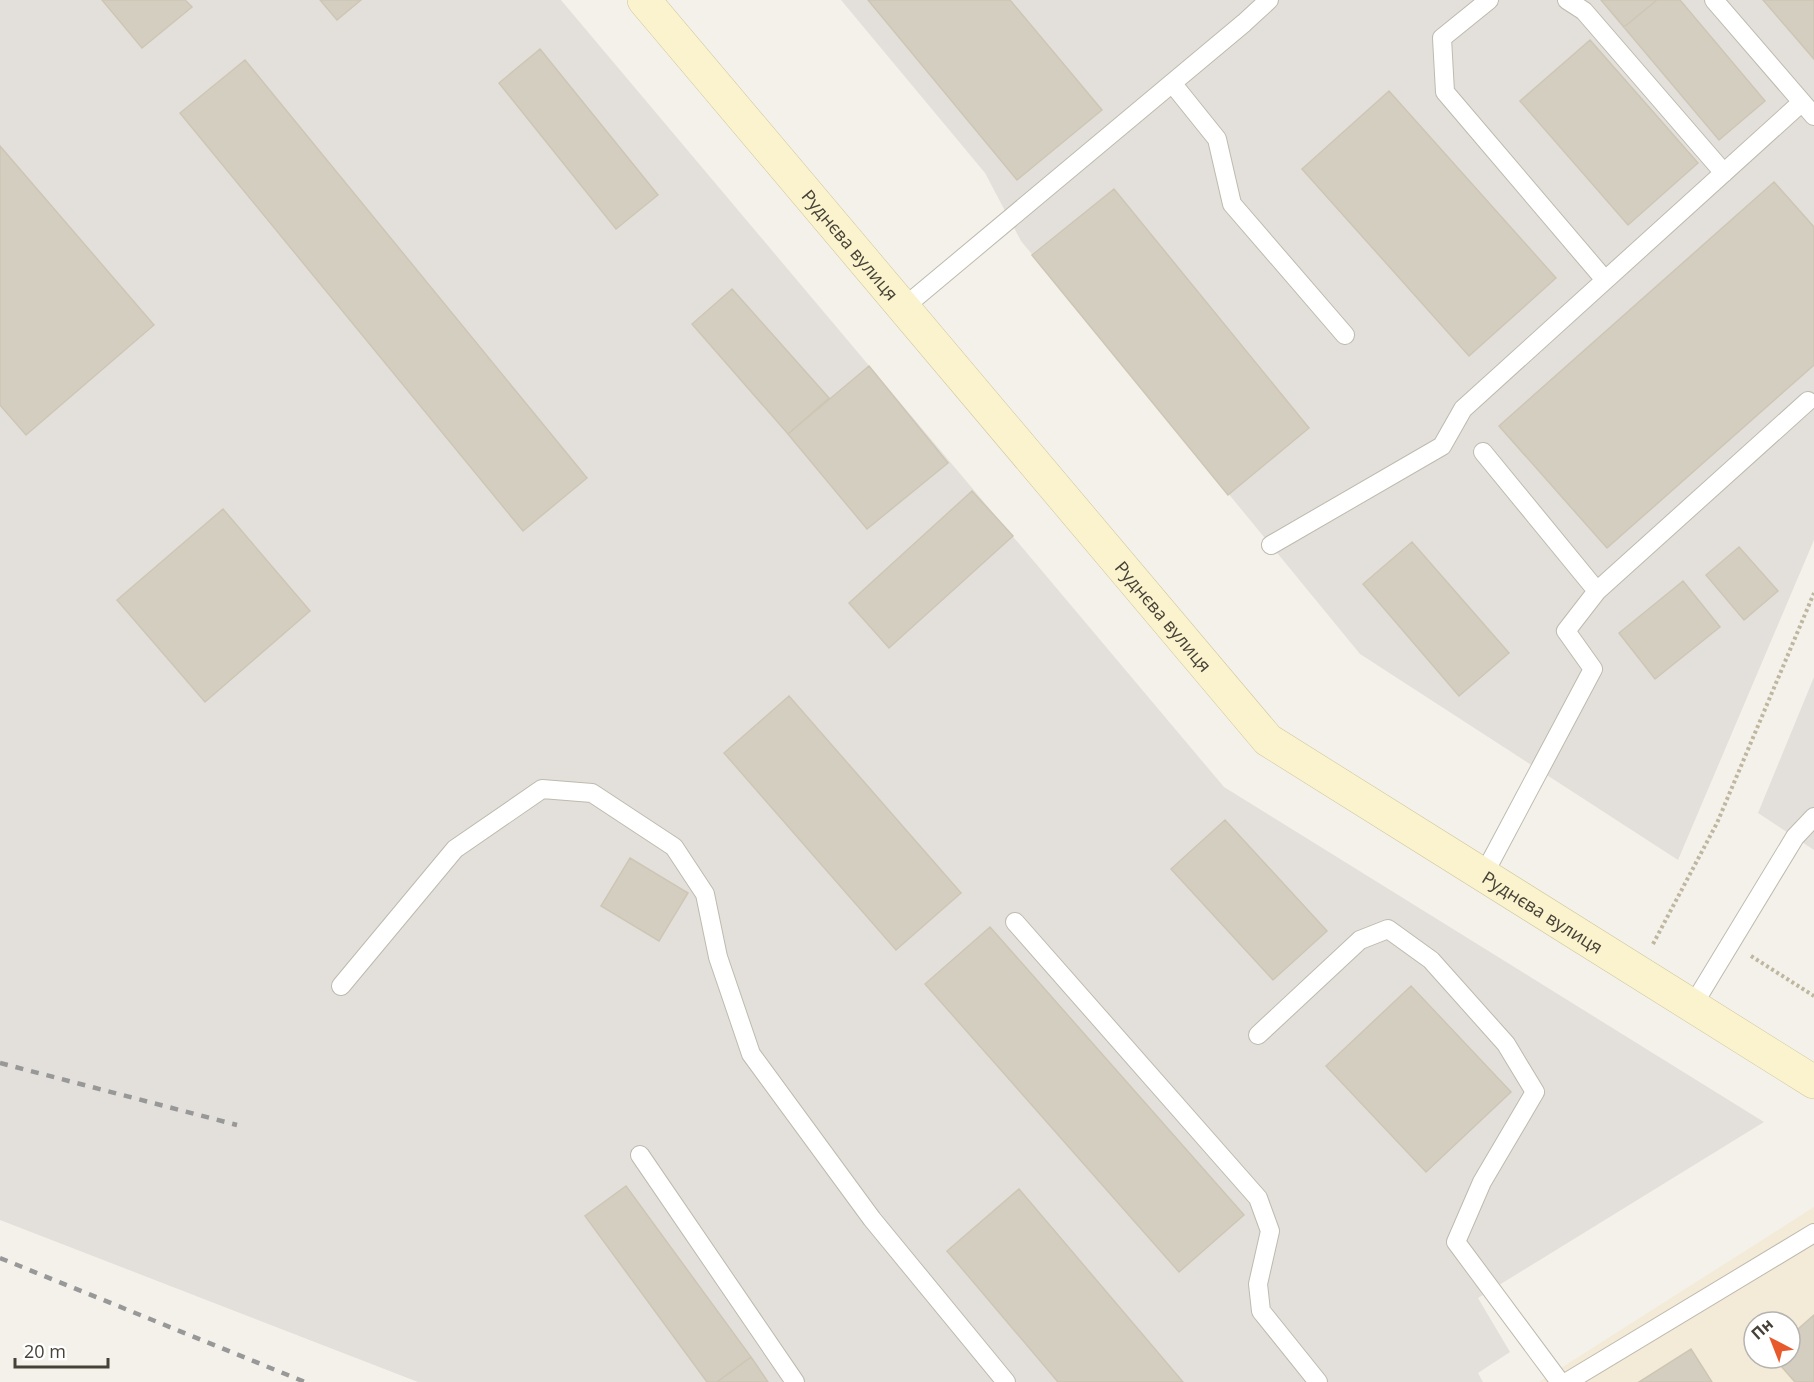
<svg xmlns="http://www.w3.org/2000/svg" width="1814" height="1382" font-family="'Open Sans',sans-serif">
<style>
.commercial{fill:#f3ead7;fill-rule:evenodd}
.industrial{fill:#e3e0db}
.building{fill:#d4cec0;stroke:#cec6b4;stroke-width:1.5}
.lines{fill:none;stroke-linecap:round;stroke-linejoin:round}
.lane-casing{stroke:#bebaad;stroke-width:20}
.secondary-casing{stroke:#cfc69d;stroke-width:34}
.path{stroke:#bfb69f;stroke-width:4;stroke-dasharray:3 3;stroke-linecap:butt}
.lane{stroke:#fff;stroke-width:18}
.secondary{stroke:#faf3cd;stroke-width:33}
.rail{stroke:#989898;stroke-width:4.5;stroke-dasharray:8 8;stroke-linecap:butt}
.labels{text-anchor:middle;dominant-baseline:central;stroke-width:6;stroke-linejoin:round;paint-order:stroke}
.street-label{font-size:18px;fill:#474238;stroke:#fff}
</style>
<rect width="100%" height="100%" fill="#f3f1ea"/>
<path class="commercial" d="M1814,1207V1382H1539ZM1754,1322H1790V1358H1754Z"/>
<path class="industrial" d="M0,0H561L1224,787L1764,1122L1478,1298L1510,1352L1478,1373L1483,1382H418L0,1220Z
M841,0H1814V540L1678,860L1360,654L1021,241L985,173Z
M1814,677V850L1758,813Z"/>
<path class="building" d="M102,0H185L192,7L142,48Z
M320,0H361L337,20Z
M868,0H1010L1102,110L1017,180Z
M1601,0H1680L1765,101L1719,140Z
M1601,0H1657L1624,27Z
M1763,0H1814V59Z
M1590,40L1698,163L1628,225L1520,101Z
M540,49L658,195L616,229L499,83Z
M245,60L587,478L523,531L180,113Z
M1389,91L1556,278L1469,356L1302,169Z
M0,146L154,325L26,435L0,405Z
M1774,182L1814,227V365L1607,548L1499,426Z
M1114,189L1309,428L1228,495L1032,255Z
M732,289L829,398L788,434L692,324Z
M869,366L948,463L867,529L788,434Z
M972,491L1013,536L889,648L849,603Z
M223,509L310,611L205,702L117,600Z
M1412,542L1509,653L1459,696L1363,584Z
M1739,547L1778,591L1744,620L1706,575Z
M1683,581L1720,627L1655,679L1619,633Z
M789,696L961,893L896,950L724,753Z
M1225,820L1327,931L1273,980L1171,869Z
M630,858L688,893L659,941L601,906Z
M990,927L1244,1215L1179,1272L925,984Z
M1411,986L1511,1092L1426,1172L1326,1066Z
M626,1186L751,1357L717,1382H707L585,1216Z
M1019,1189L1183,1382H1058L947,1251Z
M1814,1315V1382H1795L1774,1358H1790V1336Z
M1691,1349L1712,1382H1639Z
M751,1357L768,1382H717Z"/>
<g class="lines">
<g class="lane-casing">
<path id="lane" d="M1489,0L1442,38L1445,92L1605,280
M1567,0L1584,11L1724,173
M1714,0L1814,116
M1172,83L1217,139L1232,204L1345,335
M903,308L1244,23L1269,0
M1483,452L1597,591
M1271,545L1442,446L1463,409L1802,102
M1484,874L1593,669L1566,631L1597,591L1808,401
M1015,922L1258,1198L1270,1231L1258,1284L1261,1311L1318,1382
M341,986L455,849L542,789L592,793L674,847L705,894L718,957L751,1054L872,1219L1006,1382
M1693,1005L1795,837L1814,817
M1258,1035L1360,940L1388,929L1431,960L1506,1044L1535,1092L1482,1182L1456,1242L1560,1382
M640,1155L795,1382
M1567,1382L1814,1233"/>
</g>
<g class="secondary-casing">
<g id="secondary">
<path id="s1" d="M644,0L1268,740L1814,1082"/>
</g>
</g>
<path class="path" d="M1653,944L1717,823L1814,593
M1751,956L1814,996"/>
<use href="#lane" class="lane"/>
<use href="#secondary" class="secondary"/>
<path class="rail" d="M0,1063L237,1125
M0,1258L305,1382"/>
</g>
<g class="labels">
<g class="street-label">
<text stroke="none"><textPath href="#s1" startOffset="320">Руднєва вулиця</textPath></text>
<text stroke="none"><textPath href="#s1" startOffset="806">Руднєва вулиця</textPath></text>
<text stroke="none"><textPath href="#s1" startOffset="1292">Руднєва вулиця</textPath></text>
</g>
</g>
<g transform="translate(1772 1340) rotate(318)"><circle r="28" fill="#ffffff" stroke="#b5b3af" stroke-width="1.5"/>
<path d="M0-4.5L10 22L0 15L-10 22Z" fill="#e85a2c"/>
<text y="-9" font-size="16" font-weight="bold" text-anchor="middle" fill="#474238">Пн</text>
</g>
<path d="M15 1358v9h93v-9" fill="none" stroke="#474238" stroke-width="3"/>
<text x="24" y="1358" font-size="18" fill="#474238" stroke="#ffffff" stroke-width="4.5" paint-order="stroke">20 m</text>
</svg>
